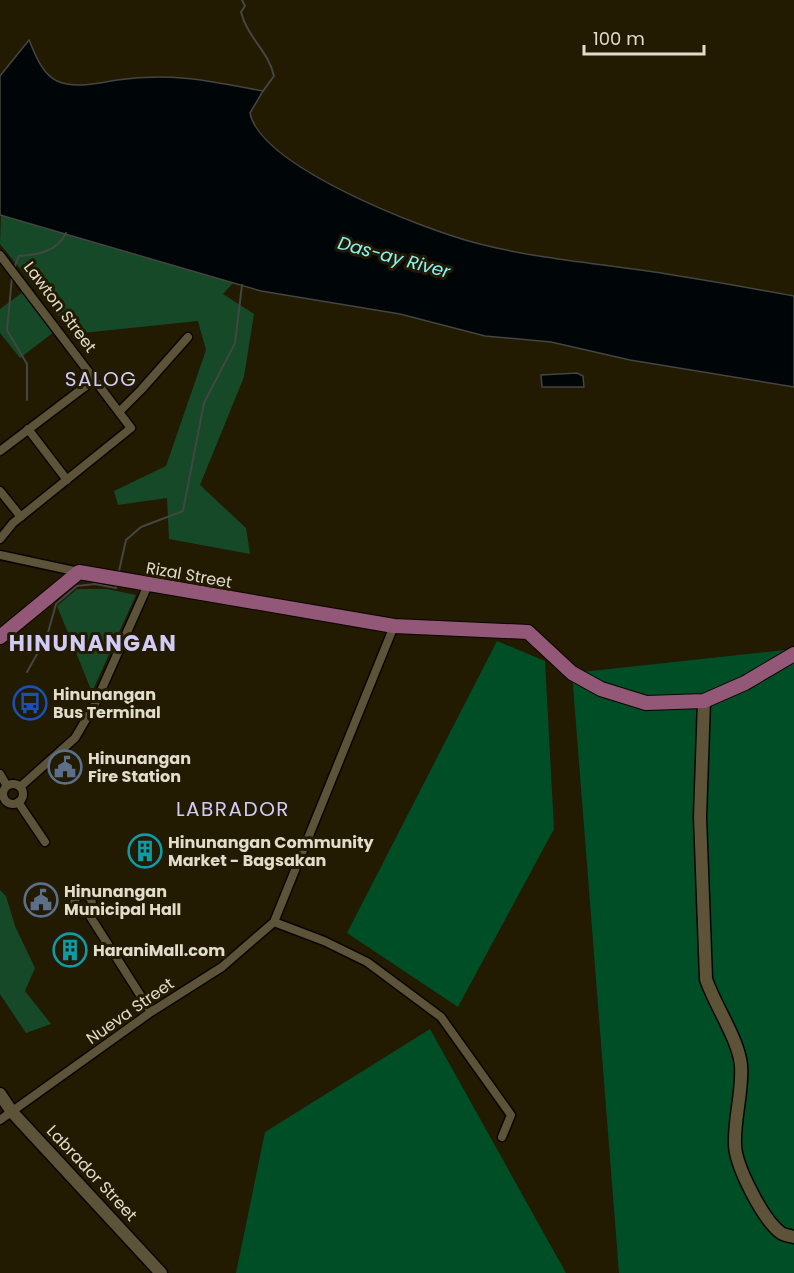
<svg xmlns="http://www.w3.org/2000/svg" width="794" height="1273" font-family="Poppins,sans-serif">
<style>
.green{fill:#154928}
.forest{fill:#004e25}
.water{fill:#000607;stroke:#444642;stroke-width:1.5}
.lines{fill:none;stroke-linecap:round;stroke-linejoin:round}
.stream{stroke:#444642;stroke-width:2}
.street-casing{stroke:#0b0500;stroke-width:11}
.secondary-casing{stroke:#0b0500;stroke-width:15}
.primary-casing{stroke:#0b0500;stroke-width:16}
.street{stroke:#5c5338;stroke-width:8}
.secondary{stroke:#5c5338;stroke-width:12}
.primary{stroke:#935778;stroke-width:14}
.labels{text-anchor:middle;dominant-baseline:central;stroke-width:6;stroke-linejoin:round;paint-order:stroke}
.street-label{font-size:16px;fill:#e2dccd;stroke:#221a01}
.poi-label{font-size:16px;font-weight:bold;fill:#e2dccd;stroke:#221a01;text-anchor:start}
.water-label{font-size:18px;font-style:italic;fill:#87f6fc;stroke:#221a01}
.quarter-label{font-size:20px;letter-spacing:1.5px;fill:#d1ccf7;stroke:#221a01}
.district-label{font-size:22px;font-weight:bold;letter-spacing:1.5px;fill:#d1ccf7;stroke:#221a01}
</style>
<rect width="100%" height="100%" fill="#221a01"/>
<path class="green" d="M1,215L233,283L223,294L254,314L244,377L200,485L246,528L250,554L169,539L167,498L118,505L114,491L166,466L206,350L198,321L73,334L0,244Z
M23,292L54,332L20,358L0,333V309Z
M77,589H107L136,595L92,692L57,606Z
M0,890L6,896L15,926L35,968L25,991L51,1024L26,1033L0,994Z"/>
<path class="forest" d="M497,641L545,661L554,829L458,1007L347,933Z
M794,649V1273H619L572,673Z
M430,1029L566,1273H236L265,1132Z"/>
<path class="water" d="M29,40C35,54 42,74 57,81C75,89 99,83 117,80C172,72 210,81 263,91L250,113C261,167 425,230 476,243C540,260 608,264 673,275C713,281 754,289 794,296V387L630,360L551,342L485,336L400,314L261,291L0,215V76Z
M577,373L583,376L584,387H542L541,375Z"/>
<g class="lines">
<path class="stream" d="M242,0L245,6L241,12C247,37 269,52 274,76L263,91
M14,268L19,256C37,255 57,252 66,233
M12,277L7,330L27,364V400
M119,571L126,540L141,527L183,511L204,403L235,343L242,285
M47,636L56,604L77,586L95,584L116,588V585
M27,672L41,647"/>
<g class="street-casing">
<path id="street" d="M0,255L131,428L13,523L0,539
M119,412L141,390L188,337
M28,429L67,480
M0,451L95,379
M0,491L21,517
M0,555L79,572
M0,774L7,786
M3 794a10 10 0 1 1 20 0a10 10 0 1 1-20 0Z
M20,787L75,738L95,704L148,585
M18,802L45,842
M74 904a9 9 0 1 1 18 0a9 9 0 1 1-18 0Z
M88,913L151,1012
M274,922L324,941L367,962L441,1017L511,1115L502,1137
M0,1120L151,1012L222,967L274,922L394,626"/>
</g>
<g class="secondary-casing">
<path id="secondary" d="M704,701L700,817L706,979C715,1006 738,1038 741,1065C743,1091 734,1118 735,1144C735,1165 763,1220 781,1233C784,1235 790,1236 794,1237
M0,1094L12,1112L161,1273"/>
</g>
<g class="primary-casing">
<path id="primary" d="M0,637L79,572L394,626L528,632L572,673L601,689L646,703L704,701L745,683L794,654"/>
</g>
<use href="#street" class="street"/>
<use href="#secondary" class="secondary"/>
<use href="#primary" class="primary"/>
</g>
<defs>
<g id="bus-ring" transform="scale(1.725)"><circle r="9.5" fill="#221a01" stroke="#1a4fb4" stroke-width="1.5"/><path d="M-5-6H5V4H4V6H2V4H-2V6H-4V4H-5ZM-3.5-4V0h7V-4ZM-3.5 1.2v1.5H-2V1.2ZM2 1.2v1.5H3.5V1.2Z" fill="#1a4fb4"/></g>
<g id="civic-ring" transform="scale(1.725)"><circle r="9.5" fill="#221a01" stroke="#5c6f8a" stroke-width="1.5"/><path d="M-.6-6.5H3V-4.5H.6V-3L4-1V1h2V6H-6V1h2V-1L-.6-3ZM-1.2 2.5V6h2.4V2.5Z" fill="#5c6f8a"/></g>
<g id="building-ring" transform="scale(1.725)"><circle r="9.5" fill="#221a01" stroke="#0f9aa8" stroke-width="1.5"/><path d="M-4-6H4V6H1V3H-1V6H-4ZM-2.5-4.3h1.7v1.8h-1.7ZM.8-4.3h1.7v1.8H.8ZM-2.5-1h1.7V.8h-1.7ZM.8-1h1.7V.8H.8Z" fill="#0f9aa8"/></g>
</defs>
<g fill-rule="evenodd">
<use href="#bus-ring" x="30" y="703"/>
<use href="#civic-ring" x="65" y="767"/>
<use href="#building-ring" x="145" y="851"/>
<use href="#civic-ring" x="41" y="900"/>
<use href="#building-ring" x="70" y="950"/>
</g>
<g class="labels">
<g class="street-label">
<text transform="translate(60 307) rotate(53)">Lawton Street</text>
<text transform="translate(189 575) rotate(10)">Rizal Street</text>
<text transform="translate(130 1011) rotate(-35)">Nueva Street</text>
<text transform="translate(92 1173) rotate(47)">Labrador Street</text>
</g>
<g class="poi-label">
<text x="53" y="694">Hinunangan<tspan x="53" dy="18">Bus Terminal</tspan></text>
<text x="88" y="758">Hinunangan<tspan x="88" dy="18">Fire Station</tspan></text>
<text x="168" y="842">Hinunangan Community<tspan x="168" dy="18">Market - Bagsakan</tspan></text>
<text x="64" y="891">Hinunangan<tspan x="64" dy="18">Municipal Hall</tspan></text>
<text x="93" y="950">HaraniMall.com</text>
</g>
<g class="water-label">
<text transform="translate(394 257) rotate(15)">Das-ay River</text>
</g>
<g class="quarter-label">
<text x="101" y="379">SALOG</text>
<text x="233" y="809">LABRADOR</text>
</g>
<g class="district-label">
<text x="93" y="643">HINUNANGAN</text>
</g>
</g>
<path d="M584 45v9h120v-9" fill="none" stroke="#e2dccd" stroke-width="3"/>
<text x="593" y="45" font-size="18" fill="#e2dccd" stroke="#221a01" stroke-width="4.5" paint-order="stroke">100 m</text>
</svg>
